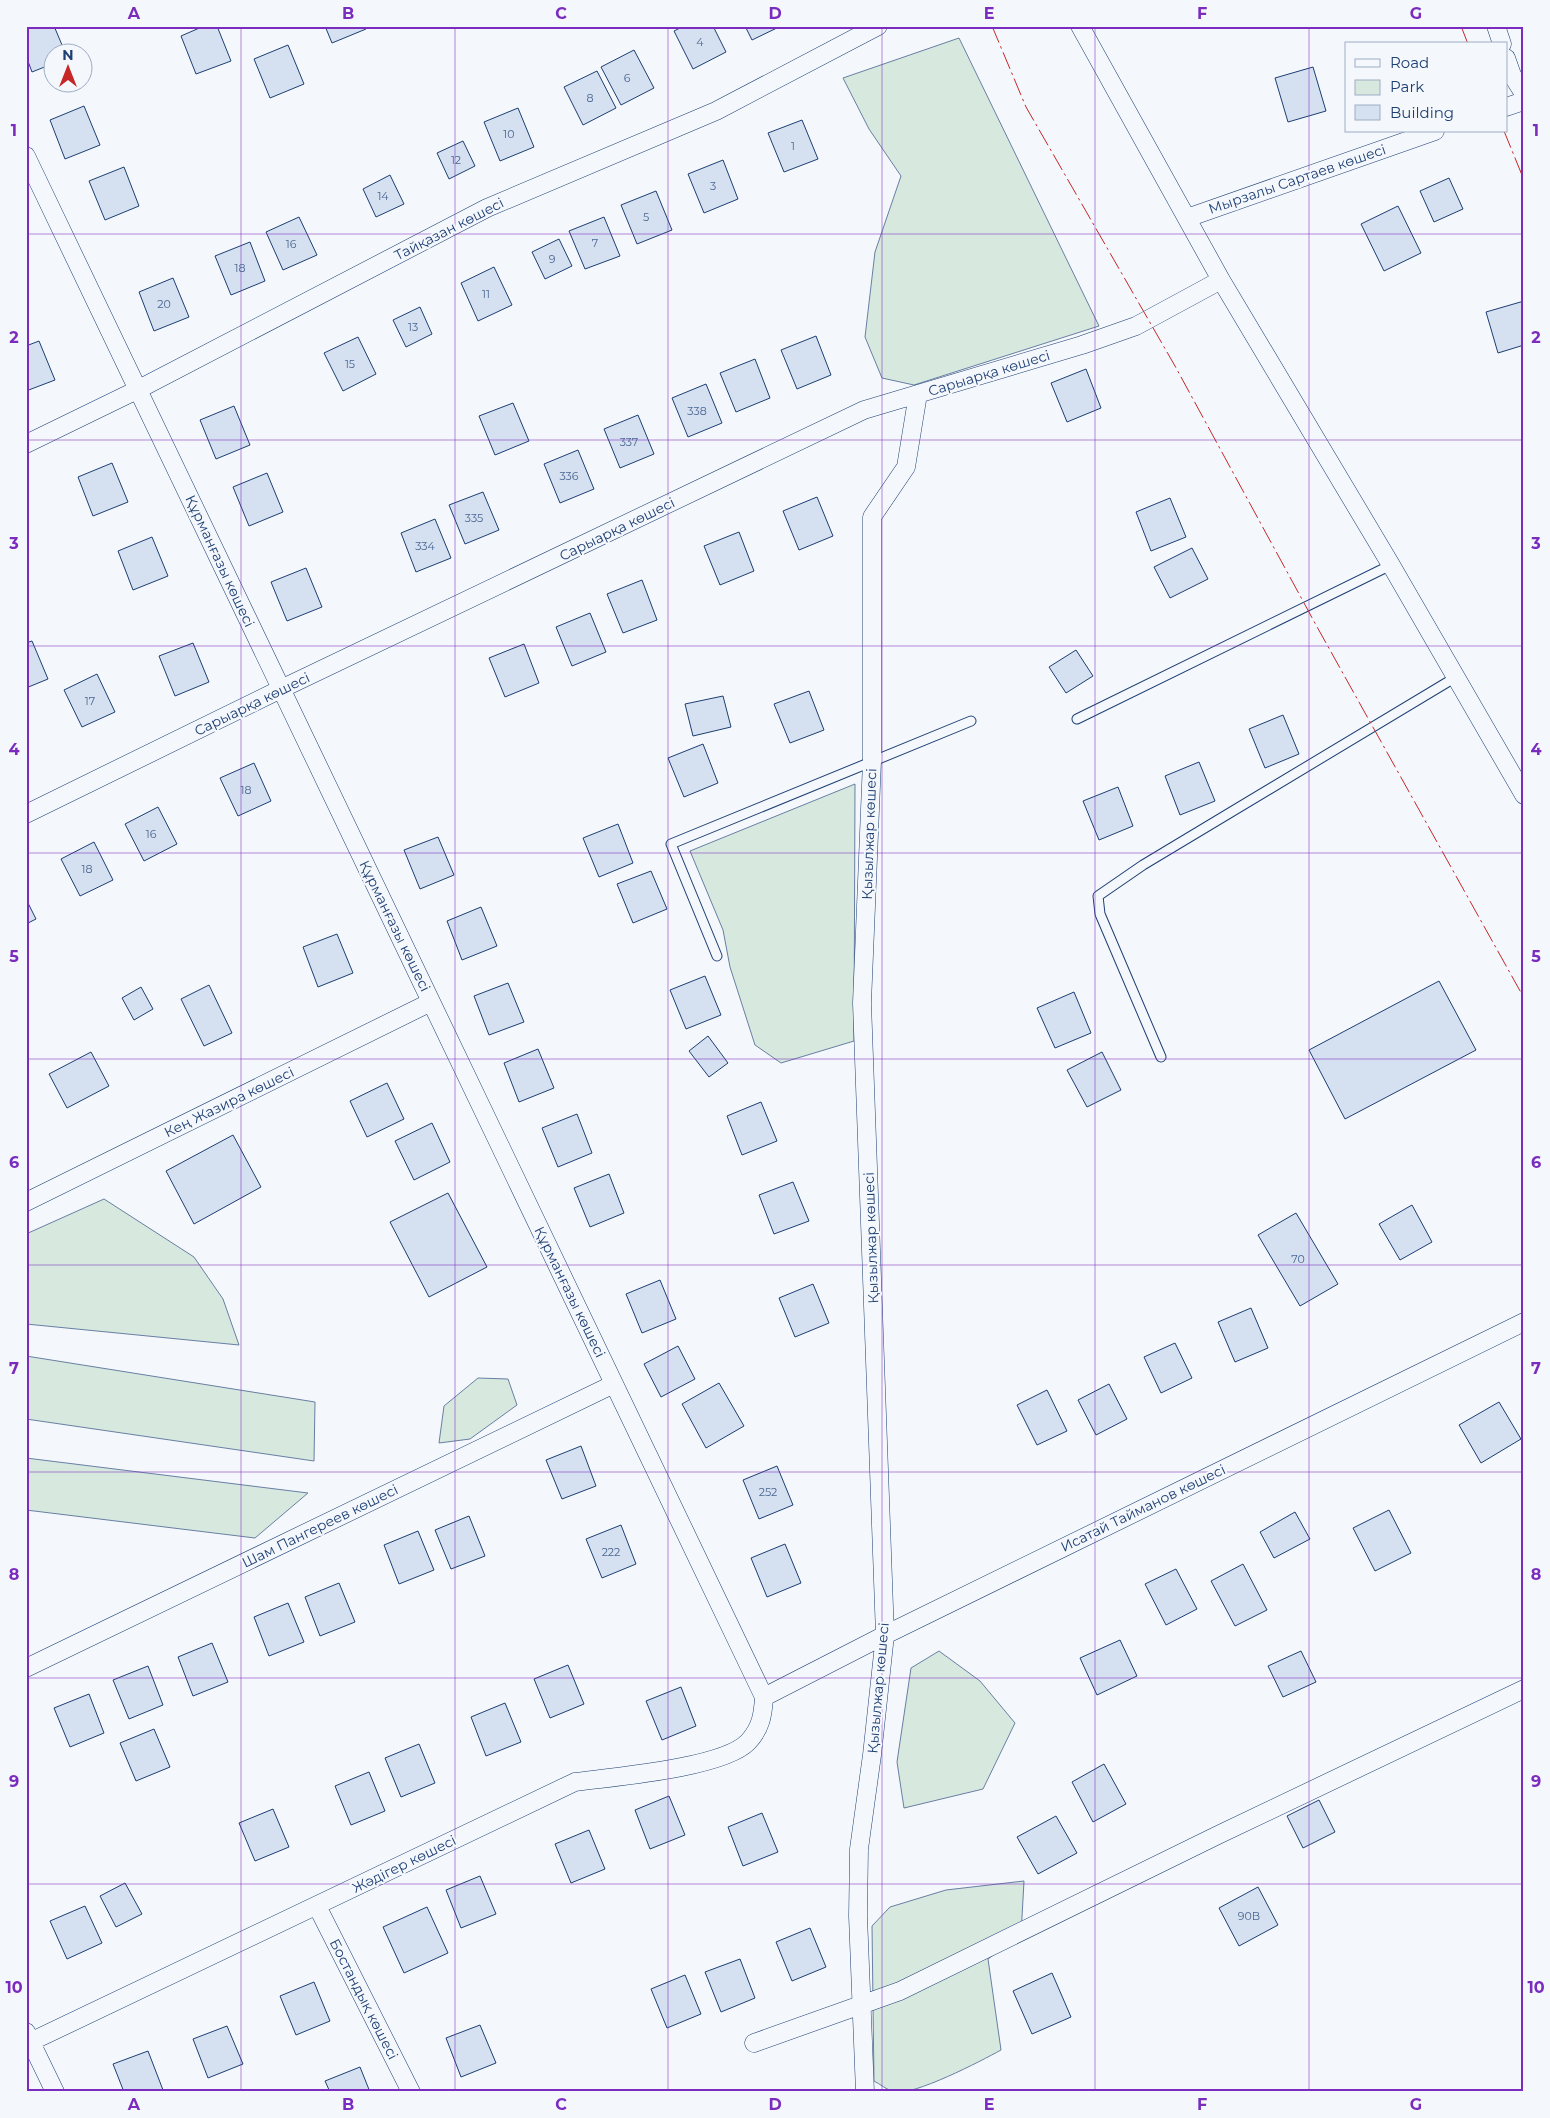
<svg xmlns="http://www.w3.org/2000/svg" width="1550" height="2118" font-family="Montserrat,sans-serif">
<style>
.green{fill:#d7e8df;stroke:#687fa3}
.building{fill:#d5e0f0;stroke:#1d3f73}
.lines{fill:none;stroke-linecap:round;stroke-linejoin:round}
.service-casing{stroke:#1d3f73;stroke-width:11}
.minor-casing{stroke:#1d3f73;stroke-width:19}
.service{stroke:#f4f7fb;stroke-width:9}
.minor{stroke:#f4f7fb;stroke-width:18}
.power{stroke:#c62828;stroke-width:1;stroke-dasharray:18 4 2.5 4;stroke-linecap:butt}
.grid{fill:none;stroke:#7b2cbf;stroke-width:1;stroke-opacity:0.55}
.labels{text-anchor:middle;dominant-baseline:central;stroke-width:4;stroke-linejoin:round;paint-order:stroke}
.number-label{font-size:11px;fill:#4b6792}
.street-label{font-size:14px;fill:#1d3f73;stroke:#f4f7fb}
.neatline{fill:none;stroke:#7b2cbf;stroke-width:2}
.grid-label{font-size:16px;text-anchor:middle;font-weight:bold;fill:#7b2cbf}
</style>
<rect width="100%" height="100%" fill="#f4f7fb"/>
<path class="green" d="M959,38L1099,326L914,385L882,378L865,337L875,252L901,176L869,129L843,78Z
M855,784L854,1041L781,1063L755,1045L730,967L723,930L690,851Z
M104,1199L194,1257L223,1299L239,1345L26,1324V1234Z
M26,1356L315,1402L314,1461L26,1419Z
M478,1378L508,1379L517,1405L470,1439L439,1443L444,1406Z
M26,1458L308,1493L255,1538L26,1510Z
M939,1651L980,1681L1015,1723L983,1789L904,1808L897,1762L911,1668Z
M1024,1881L1021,1935L988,1959L1001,2050C981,2061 914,2096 894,2092C887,2090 880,2084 874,2081L872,1926L890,1907L946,1890Z"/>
<path class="building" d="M33,26H54L65,52H52V64L32,72L26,56V29Z
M204,26H217L231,61L196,74L181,36Z
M325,26H365L366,29L332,43Z
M684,26H713L726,52L693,69L674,31Z
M745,26H781L752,40Z
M288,45L304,84L270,98L254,59Z
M634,50L654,88L621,105L601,67Z
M1313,67L1326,111L1288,122L1275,78Z
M597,71L616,108L583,125L564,87Z
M84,106L100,145L65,159L50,120Z
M518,108L534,147L500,161L484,122Z
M802,120L818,159L784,172L768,133Z
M463,141L475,166L449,179L437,153Z
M723,160L738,199L704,213L688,174Z
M124,167L139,206L105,220L89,181Z
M390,175L404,204L376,217L363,189Z
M1449,178L1463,209L1434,222L1420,191Z
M656,191L672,230L637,244L621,205Z
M1398,206L1421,253L1384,271L1361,224Z
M299,217L317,255L283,270L266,232Z
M604,217L620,256L585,269L569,231Z
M559,239L572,266L545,279L532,252Z
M250,242L265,281L231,295L215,256Z
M494,267L512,305L478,321L461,283Z
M173,278L189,317L154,331L139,292Z
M1524,301V345L1498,353L1486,312Z
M420,307L432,334L406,347L393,320Z
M816,336L831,375L797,389L781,350Z
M358,337L376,374L343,391L324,353Z
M39,341L55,380L26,391V346Z
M755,359L770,398L736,412L720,373Z
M1086,369L1101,408L1067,422L1051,383Z
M706,384L722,423L688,437L672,398Z
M513,403L529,441L495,455L479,416Z
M234,406L250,445L216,459L200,420Z
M638,415L654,454L620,468L604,429Z
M578,450L594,489L560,503L544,464Z
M112,463L128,502L93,516L78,477Z
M267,473L283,512L249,526L233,487Z
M483,492L499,530L465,544L449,505Z
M817,497L833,536L799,550L783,511Z
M1170,498L1186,537L1151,551L1136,512Z
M435,519L451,558L416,572L401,533Z
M739,532L754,571L720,585L704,546Z
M152,537L168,576L133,590L118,551Z
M1192,548L1208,579L1170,598L1154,567Z
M306,568L322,607L287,621L271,582Z
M642,580L657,620L623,633L607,594Z
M590,613L606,652L572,666L556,627Z
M32,641L48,679L26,688V643Z
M193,643L209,682L175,696L159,656Z
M524,644L539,683L505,697L489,658Z
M1076,650L1093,676L1066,693L1049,667Z
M97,674L115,712L82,727L64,690Z
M809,691L824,730L790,743L774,704Z
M723,696L731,727L693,736L685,704Z
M1283,715L1299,754L1265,768L1249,729Z
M703,744L718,783L684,797L668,758Z
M1199,762L1215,801L1180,815L1165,776Z
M254,763L271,801L238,816L220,778Z
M1118,787L1133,826L1099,840L1083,801Z
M158,807L177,844L144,861L125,824Z
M618,824L633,863L599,877L583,838Z
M438,837L454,875L420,889L404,850Z
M94,842L113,880L80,896L61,859Z
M651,871L667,909L633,923L617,884Z
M26,899L36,919L26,924Z
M481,907L497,946L462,960L447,921Z
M337,934L353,973L318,987L303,947Z
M705,976L721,1015L686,1029L670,990Z
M1439,981L1476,1050L1345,1119L1309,1050Z
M508,983L524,1022L489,1035L474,996Z
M209,985L232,1033L204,1046L181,999Z
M141,987L153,1009L134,1020L122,998Z
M1074,992L1091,1033L1055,1048L1037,1008Z
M708,1036L728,1063L709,1077L689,1051Z
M538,1049L554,1088L519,1102L504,1063Z
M91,1052L109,1086L67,1108L49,1074Z
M1102,1052L1121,1090L1087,1107L1067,1070Z
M387,1083L404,1119L367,1137L350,1101Z
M761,1102L777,1141L742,1155L727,1116Z
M577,1114L592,1153L558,1167L542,1128Z
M432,1123L450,1162L414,1180L395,1141Z
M233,1135L261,1187L194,1224L166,1171Z
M609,1174L624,1213L590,1227L574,1188Z
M793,1182L809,1221L774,1234L759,1195Z
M448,1193L487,1267L429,1297L390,1222Z
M1412,1205L1432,1242L1400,1260L1379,1224Z
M1296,1213L1338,1284L1300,1306L1258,1235Z
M660,1280L676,1319L642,1333L626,1294Z
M813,1284L829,1323L795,1337L779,1298Z
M1251,1308L1268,1348L1235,1362L1218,1322Z
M1175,1343L1192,1378L1161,1393L1144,1357Z
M678,1346L695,1379L661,1397L644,1364Z
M719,1383L744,1426L706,1448L682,1404Z
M1109,1384L1127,1419L1096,1435L1078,1400Z
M1047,1390L1067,1431L1037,1445L1017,1405Z
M1499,1402L1521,1439L1481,1463L1459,1425Z
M581,1446L596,1486L562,1499L546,1460Z
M777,1466L793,1505L759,1519L743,1480Z
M1389,1510L1411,1553L1375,1571L1353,1528Z
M1295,1512L1310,1539L1274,1558L1260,1532Z
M469,1516L485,1556L451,1569L435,1530Z
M621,1525L636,1564L602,1578L586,1539Z
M418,1531L434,1570L399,1584L384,1545Z
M785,1544L801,1583L767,1597L751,1558Z
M1243,1564L1267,1610L1235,1626L1211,1581Z
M1176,1569L1197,1609L1166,1625L1145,1584Z
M339,1583L355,1622L320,1636L305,1597Z
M288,1603L304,1642L269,1656L254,1617Z
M1120,1640L1137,1676L1097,1695L1080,1658Z
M212,1643L228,1682L193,1696L178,1657Z
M1301,1651L1316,1682L1283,1697L1268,1666Z
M568,1665L584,1704L550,1718L534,1679Z
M148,1666L163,1705L129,1719L113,1680Z
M681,1687L696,1726L662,1740L646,1701Z
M89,1694L104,1733L70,1747L54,1708Z
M505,1703L521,1742L486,1756L471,1717Z
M154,1729L170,1767L136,1781L120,1743Z
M419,1744L435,1783L401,1797L385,1758Z
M1104,1764L1126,1804L1093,1822L1072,1782Z
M369,1772L385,1811L351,1825L335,1786Z
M669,1796L685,1835L650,1849L635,1810Z
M1319,1800L1335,1832L1303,1848L1287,1816Z
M273,1809L289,1847L255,1861L239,1823Z
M762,1813L778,1852L743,1866L728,1827Z
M1056,1816L1077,1853L1038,1874L1017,1837Z
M589,1830L605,1869L571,1883L555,1844Z
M480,1876L496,1914L461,1928L446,1890Z
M125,1883L142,1914L116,1927L100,1896Z
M1258,1887L1278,1925L1239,1946L1219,1908Z
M85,1906L102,1943L67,1959L50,1921Z
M427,1907L448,1953L404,1973L383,1927Z
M810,1928L826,1967L792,1981L776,1942Z
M740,1959L755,1998L721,2012L705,1972Z
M1052,1973L1071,2017L1032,2034L1013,1991Z
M685,1975L701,2014L667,2028L651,1989Z
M314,1982L330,2021L296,2035L280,1996Z
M480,2025L496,2063L461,2077L446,2038Z
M227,2026L243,2064L208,2078L193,2039Z
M148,2051L163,2090L158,2092H124L113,2064Z
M360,2067L370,2092H330L325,2081Z"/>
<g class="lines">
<g class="service-casing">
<path id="service" d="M1077,719L1391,565
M717,956L671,844L971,721
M1161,1057L1100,914L1098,896L1143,865L1456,677"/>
</g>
<g class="minor-casing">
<path id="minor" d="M1080,26L1221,280L1391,565L1524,795
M1496,26L1502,44
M1506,58L1512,75L1524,94
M1506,107L1524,101
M26,156L764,1697
M1187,218L1435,131
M26,444L139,389L487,208L716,111L878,26
M26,814L281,689L864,410L1082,345L1136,326L1221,280
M26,1202L431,1002
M26,1668L614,1384
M764,1697L885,1635L1524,1322
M317,1906L411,2092
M26,2032L55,2092
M754,2043L900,1991L1218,1835L1524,1689
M26,2044L575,1782C613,1777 723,1768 748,1742C761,1728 763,1715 764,1697
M865,2092L858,1916L859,1849L872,1755L885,1635L862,1003L872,761V517L906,467L918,394"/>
</g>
<use href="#service" class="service"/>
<use href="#minor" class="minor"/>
<path class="power" d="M992,26L1026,107L1175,366L1316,625L1524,998
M1461,26L1468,44
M1504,131L1524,180"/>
</g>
<path class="grid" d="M241,26V2092M455,26V2092M668,26V2092M882,26V2092M1095,26V2092M1309,26V2092M26,234H1524M26,440H1524M26,646H1524M26,853H1524M26,1059H1524M26,1265H1524M26,1472H1524M26,1678H1524M26,1884H1524"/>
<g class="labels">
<g class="number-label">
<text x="700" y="42">4</text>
<text x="627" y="78">6</text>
<text x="590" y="98">8</text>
<text x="509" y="134">10</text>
<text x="793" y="146">1</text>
<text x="456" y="160">12</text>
<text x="713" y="186">3</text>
<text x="383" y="196">14</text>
<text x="646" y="217">5</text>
<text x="595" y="243">7</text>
<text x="291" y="244">16</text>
<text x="552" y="259">9</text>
<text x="240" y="268">18</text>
<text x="486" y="294">11</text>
<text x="164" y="304">20</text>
<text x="413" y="327">13</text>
<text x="350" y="364">15</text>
<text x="697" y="411">338</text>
<text x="629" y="442">337</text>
<text x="569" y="476">336</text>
<text x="474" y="518">335</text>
<text x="425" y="546">334</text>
<text x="90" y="701">17</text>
<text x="246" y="790">18</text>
<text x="151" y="834">16</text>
<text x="87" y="869">18</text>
<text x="1298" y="1259">70</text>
<text x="768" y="1492">252</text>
<text x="611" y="1552">222</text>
<text x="1249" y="1916">90B</text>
</g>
<g class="street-label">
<text transform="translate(1297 179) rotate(-19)">Мырзалы Сартаев көшесі</text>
<text transform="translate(449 229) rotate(-27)">Тайқазан көшесі</text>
<text transform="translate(989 373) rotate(-17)">Сарыарқа көшесі</text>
<text transform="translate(617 529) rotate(-26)">Сарыарқа көшесі</text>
<text transform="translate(220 561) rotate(65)">Құрманғазы көшесі</text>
<text transform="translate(252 704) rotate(-26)">Сарыарқа көшесі</text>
<text transform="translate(869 834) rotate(-88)">Қызылжар көшесі</text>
<text transform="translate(395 926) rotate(64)">Құрманғазы көшесі</text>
<text transform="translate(229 1102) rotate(-26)">Кең Жазира көшесі</text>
<text transform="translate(871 1238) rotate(-92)">Қызылжар көшесі</text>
<text transform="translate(570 1292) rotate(64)">Құрманғазы көшесі</text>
<text transform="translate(1143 1508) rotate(-26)">Исатай Тайманов көшесі</text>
<text transform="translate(320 1526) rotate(-26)">Шам Пангереев көшесі</text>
<text transform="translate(878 1688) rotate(-85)">Қызылжар көшесі</text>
<text transform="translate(404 1864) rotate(-26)">Жәдігер көшесі</text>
<text transform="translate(364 1999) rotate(63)">Бостандық көшесі</text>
</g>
</g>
<rect width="1550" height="2118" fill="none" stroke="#f4f7fb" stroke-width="55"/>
<rect x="1345" y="42" width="162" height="90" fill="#f4f7fb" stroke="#9eadc5"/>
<rect x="1355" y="59" width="25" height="8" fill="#f4f7fb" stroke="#9eadc5"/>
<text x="1390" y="68" font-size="15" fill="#1d3f73">Road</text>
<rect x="1355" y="80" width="25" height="15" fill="#d7e8df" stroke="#9eadc5"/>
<text x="1390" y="92" font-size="15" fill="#1d3f73">Park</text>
<rect x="1355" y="105" width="25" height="15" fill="#d5e0f0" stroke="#9eadc5"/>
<text x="1390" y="118" font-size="15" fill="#1d3f73">Building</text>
<g transform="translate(68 68)"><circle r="24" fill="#f4f7fb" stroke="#9eadc5"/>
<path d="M0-4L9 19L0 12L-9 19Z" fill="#c62828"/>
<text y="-8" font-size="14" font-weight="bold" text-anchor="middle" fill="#1d3f73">N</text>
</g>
<rect x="28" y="28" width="1494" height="2062" class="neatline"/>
<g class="grid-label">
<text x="134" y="19">A</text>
<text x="348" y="19">B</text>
<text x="561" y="19">C</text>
<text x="775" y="19">D</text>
<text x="989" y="19">E</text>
<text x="1202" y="19">F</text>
<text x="1416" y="19">G</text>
<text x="14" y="136">1</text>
<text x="1536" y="136">1</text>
<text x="14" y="343">2</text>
<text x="1536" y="343">2</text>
<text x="14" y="549">3</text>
<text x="1536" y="549">3</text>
<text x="14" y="755">4</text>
<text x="1536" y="755">4</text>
<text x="14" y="962">5</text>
<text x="1536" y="962">5</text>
<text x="14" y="1168">6</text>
<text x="1536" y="1168">6</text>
<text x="14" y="1374">7</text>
<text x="1536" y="1374">7</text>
<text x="14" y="1580">8</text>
<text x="1536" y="1580">8</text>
<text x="14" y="1787">9</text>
<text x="1536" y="1787">9</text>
<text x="14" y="1993">10</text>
<text x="1536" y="1993">10</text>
<text x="134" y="2110">A</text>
<text x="348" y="2110">B</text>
<text x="561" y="2110">C</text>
<text x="775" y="2110">D</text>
<text x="989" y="2110">E</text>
<text x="1202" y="2110">F</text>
<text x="1416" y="2110">G</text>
</g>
</svg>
